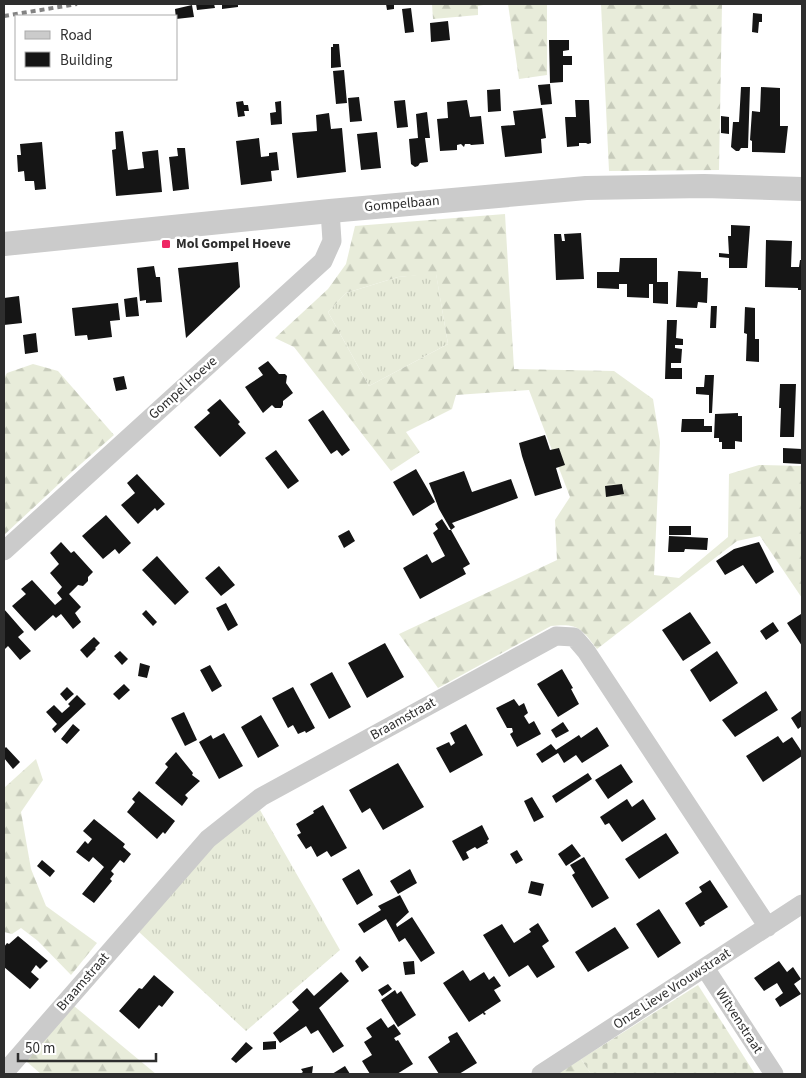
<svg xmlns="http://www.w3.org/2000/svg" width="806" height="1078" font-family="'Source Sans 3',sans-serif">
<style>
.grass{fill:url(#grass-tufts)}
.forest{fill:url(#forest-firs);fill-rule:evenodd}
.cemetery{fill:url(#cemetery-stones)}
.building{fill:#151515}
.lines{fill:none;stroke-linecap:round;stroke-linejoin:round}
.minor{stroke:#cbcbcb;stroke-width:19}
.tertiary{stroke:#cbcbcb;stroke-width:24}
.rail{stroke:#838383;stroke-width:4;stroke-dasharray:5 4;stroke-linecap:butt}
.poi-dot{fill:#ee2664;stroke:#fff;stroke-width:2}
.labels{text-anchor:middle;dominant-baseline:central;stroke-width:5;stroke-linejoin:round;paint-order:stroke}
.street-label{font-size:14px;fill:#2e2e2e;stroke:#fff}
.poi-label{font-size:14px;font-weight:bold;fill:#2e2e2e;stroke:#fff;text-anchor:start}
</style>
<defs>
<pattern id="grass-tufts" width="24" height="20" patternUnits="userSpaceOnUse" patternTransform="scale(1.25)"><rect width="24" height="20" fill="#e8ecda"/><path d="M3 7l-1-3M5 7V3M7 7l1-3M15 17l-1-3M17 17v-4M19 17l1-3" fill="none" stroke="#c7cbbb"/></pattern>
<pattern id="forest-firs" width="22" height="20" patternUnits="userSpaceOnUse" patternTransform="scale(1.25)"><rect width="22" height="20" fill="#e8ecda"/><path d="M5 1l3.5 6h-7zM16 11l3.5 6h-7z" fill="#c7cbbb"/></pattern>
<pattern id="cemetery-stones" width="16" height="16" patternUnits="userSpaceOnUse" patternTransform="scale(1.25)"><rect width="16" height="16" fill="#e8ecda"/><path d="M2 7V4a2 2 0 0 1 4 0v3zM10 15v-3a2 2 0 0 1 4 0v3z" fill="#c7cbbb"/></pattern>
</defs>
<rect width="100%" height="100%" fill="#fff"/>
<path class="grass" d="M436,273L448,344L369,386L328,312L346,293L398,277Z
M260,810L340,950L246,1031L139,932L208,849Z"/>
<path class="forest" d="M432,4H489L478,6V15L433,19Z
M508,4H547V75L519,79Z
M601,4H722L719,170L609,171Z
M505,214L514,369L614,371L653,399L660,442L654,575L679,578L728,537L729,474L759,465L802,466V598L760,536L737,541L597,649C581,628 578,623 551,626L438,688L399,634L557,560L555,520L570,497L529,390L456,395L452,409L406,432L420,452L391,471L294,347L275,338L328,289L346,264L355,226ZM436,274L448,344L369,386L328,312L346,293L398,277Z
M33,364L58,371L114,435L74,470L4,535V378L7,373Z
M36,759L43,780L21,812L31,869L46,906L97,943L71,975L38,941L21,928L12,934L4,932V788Z
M74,1006L156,1074H41L26,1061Z
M581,1059L591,1074H557Z"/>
<path class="cemetery" d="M698,985L755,1074H591L581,1059Z"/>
<path class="building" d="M196,4H214L215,8L197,10Z
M222,4H238V7L222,9Z
M386,4H394V9L387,10Z
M192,5L194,17L176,19L175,9Z
M411,8L414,32L405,33L402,9Z
M753,13L762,14V22H759L758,33L752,32Z
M448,21L450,40L431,42L430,23Z
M549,40H569V50L563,51V56H572V65H563V82L550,83Z
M333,44H339L341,67L331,68V47H333Z
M344,70L347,103L336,104L333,71Z
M550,84L552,104L541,105L538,85Z
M741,87H750L748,148H741L739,151H736L731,147L733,122H739Z
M761,87L780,88V126H788L785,153L752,152V141L750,140L752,111L760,112Z
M500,89L501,111L488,112L487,90Z
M359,97L362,121L350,122L348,98Z
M405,100L408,127L397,128L394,101Z
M467,100L470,117L481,116L484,144L471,145L470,144H465L464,147L461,144L457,145V150L440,151L437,119L448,118L447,102Z
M575,100H589L591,143L588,144L586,143H579V146L567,147L565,117H576Z
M243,101L244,105H248L249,111H244L245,116L238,117L236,102Z
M281,101L282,124L271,125L270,113L276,112L275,102Z
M542,108L546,138L541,139L542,153L505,157L501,126L515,125L513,111Z
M427,112L430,138H425L428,162L420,163L418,166L415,167L411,164L409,139L418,138L416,114Z
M329,113L331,129L342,128L346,172L297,178L292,133L317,131L316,115Z
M721,116L729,117V134L721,133Z
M123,131L128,170L144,168L142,152L158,150L162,192L116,196L112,150L116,149L115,132Z
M377,132L381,168L361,170L357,134Z
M259,138L261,157L269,156V153L277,152L279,170L271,171L272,181L241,185L236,141Z
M42,142L46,189L35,190L34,181H25L24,171L18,172L17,155H21L20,144Z
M177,148H185L189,189L173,191L169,157L178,156Z
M731,225L750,226L747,268H729V258L719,257V253L729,254L728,236H731Z
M581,233L584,279L556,280L554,234H561L562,241H565L564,234Z
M766,240L792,241L791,267H799L800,260H802V290H798V288L765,287Z
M620,258H657V282H668V304L653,303V284H649V298L627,297V284H619V289L597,288V272H619Z
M238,262L240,287L186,338L178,268Z
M154,266L156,277H160L162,302L146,303V300L140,301L137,268Z
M678,271L701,272V278H708L707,303L698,302L697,308L676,307Z
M19,296L22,323L4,325V298Z
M137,297L139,316L126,317L124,299Z
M118,303L120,320L110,321L112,337L88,340L87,335L75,336L72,308Z
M711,306H717L716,328H710Z
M745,307L755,308V339H759V362L746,361L747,334L744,333Z
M667,320H677L676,338L683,339V345H675V348L682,349L681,363H671V368H682V379H665Z
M36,333L38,352L25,354L23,335Z
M268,361L279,374H285L287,376L286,383L293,393L283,401V405L281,408H275L272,405L263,413L245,387L263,375L258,368Z
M705,375H714L712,413H709V395L696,394V387H704Z
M124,376L127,389L116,391L113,378Z
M780,384H796L794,437H780L781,408H779Z
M220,399L240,422L238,424L246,433L220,457L194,427L210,413L207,410Z
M323,410L350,450L342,456L337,450L331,454L308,420Z
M738,413V416H742V442L735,441V449H722V442H719V438H714L715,414Z
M682,419H704V426H712V432H681Z
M545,435L550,450L559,448L565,465L556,468L562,488L535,496L522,456L519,443Z
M783,448L802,449V464L783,463Z
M276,450L299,481L288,489L265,458Z
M416,469L435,502L413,516L393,482Z
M464,471L472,492L511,479L518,498L452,523L455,527L451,530L439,509L429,483Z
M137,474L165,504L157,511L155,508L138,524L121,505L135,493L127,483Z
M622,484L624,494L606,497L605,486Z
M106,515L131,543L119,554L115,549L103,559L82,536Z
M442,519L449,530H451L470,564L463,568L466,574L420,599L403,568L427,554L432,563L445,556L433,533L438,529L435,524Z
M669,526H691V535H669Z
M349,530L355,541L344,548L338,536Z
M669,536L708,538L707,550L685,549L684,552H668Z
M61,542L71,553L74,551L93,572L88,577V581L83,586L78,585L69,594L81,607L75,613L81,622L73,629L61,614L56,618L53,615L35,631L12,606L26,594L21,589L32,580L55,605L62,599L57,593L62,587L50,573L59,564L50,553Z
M759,542L774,572L756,584L743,565L725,575L716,561L734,549Z
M157,556L189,592L175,605L142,570Z
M219,566L235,585L221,596L205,578Z
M226,603L238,625L228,631L216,608Z
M4,609L24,632L18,637L31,651L20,660L8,646L4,650Z
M146,610L157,622L153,626L142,614Z
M690,612L711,643L683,661L662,630Z
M801,614L802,616V646L787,623Z
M773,622L779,631L766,640L760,631Z
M94,637L100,643L95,648L96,649L87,658L80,650Z
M385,643L404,677L367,698L348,663Z
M120,651L128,659L122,665L114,656Z
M717,651L738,683L710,702L690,670Z
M140,663L150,666L147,678L138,676Z
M210,665L222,686L212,692L200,670Z
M562,669L573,688L571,689L579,704L558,717L537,684Z
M332,672L351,707L329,719L310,684Z
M124,684L130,690L119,700L113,694Z
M67,687L74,694L66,701L60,694Z
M293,687L315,728L306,733L305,731L298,734L293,725L288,728L272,698Z
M766,691L778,710L735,737L722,720Z
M77,695L86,704L55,733L52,729L57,724L46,712L54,705L62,713L70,706L68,704Z
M514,699L519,706L524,703L528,713L524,716L529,724L534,721L541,734L517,747L510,734L513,732L512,728H507L496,708Z
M802,710V726L798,729L791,718Z
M184,712L197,740L185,746L171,718Z
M261,715L279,746L258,758L241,727Z
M563,722L569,731L556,738L551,730Z
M73,724L80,730L67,744L61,739Z
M466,724L483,755L450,773L436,748L449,742L451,746L455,743L450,733Z
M597,727L609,746L582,763L576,755L564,763L558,753L542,763L536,754L551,744L556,750L579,735L581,738Z
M224,733L243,766L219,779L199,742L211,735L213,739Z
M778,736L783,743L792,737L802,752V756L763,782L746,756Z
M6,747L20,762L13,769L4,758V749Z
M176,752L193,773L192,775L200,781L185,795L188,798L182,806L155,783L168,767L165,764Z
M398,763L424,807L383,830L370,808L362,813L349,790Z
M621,764L633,782L608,799L595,780Z
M588,773L592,779L556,803L552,796Z
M139,791L175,821L165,834L163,832L157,839L127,812L135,802L132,799Z
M532,797L544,817L534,822L524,801Z
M627,799L632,807L643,799L656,819L622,842L609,823L605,825L600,817Z
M323,805L347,848L331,857L327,851L317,857L311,846L306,849L297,835L301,833L296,824L314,813L313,811Z
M94,819L125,844L123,847L131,854L124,863L120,860L111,871L114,874L110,879L112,881L94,903L82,894L104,867L93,857L89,862L76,852L85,841L88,844L92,839L83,831Z
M482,825L489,839L487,841L488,843L477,849L475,847L466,852L469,858L463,861L452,841Z
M666,833L679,853L639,879L625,859Z
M572,844L581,856L566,866L558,854Z
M517,850L523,860L516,864L510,854Z
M584,857L609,898L592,908L572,875L575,873L570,865Z
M42,860L55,871L50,877L37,866Z
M359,869L373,895L357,905L342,879Z
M410,869L417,883L398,894L390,881Z
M710,880L728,907L704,922L705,924L700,927L685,903L702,892L699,887Z
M531,881L544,884L541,896L528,893Z
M400,895L409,912L396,924L397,927L412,917L435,953L421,962L405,938L399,942L386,919L364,933L358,924L381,910L378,906Z
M659,909L681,943L658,958L636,924Z
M538,923L549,941L542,946L555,967L537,978L528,965L509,977L483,935L502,924L514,943L531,932L529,929Z
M615,927L629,948L588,972L575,952Z
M18,936L48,961L40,969L36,965L31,972L39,979L30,989L4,967V947L7,943L9,944Z
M360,956L369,967L362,972L355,961Z
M414,961L415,974L405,975L403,962Z
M779,961L787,972L793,967L801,979L794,984L801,994L780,1007L775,999L783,993L777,983L764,991L754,978Z
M463,970L470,981L484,972L489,980L494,976L501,986L494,990L501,1001L484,1012L486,1014L484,1015L483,1013L469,1022L443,983Z
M341,972L349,981L319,1008L344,1046L333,1053L318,1030L311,1034L306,1026L280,1043L273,1033L299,1010L292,1002L307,988L314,996Z
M154,975L174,992L162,1007L159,1005L139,1029L119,1011L139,988L142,989Z
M388,984L392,989L382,996L378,990Z
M395,990L397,994L401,991L416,1015L398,1027L381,1000Z
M381,1018L388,1028L394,1024L401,1034L394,1038L396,1041L398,1040L413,1064L397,1074H370L362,1061L372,1055L364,1042L372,1037L366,1028Z
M457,1032L477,1063L459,1074H439L428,1057L450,1042L448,1037Z
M276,1041V1049L263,1050V1042Z
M246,1042L253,1048L236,1063L231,1059Z
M313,1066L312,1074H300L303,1072L301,1069Z
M345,1066L350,1074H332Z"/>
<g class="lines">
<path class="minor" d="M4,551L323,261L332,241L330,211
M705,968L774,1074
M4,1073L208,839L261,797L556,636L574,637L586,651L768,927
M541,1074L802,904"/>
<path class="tertiary" d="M4,244L330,211L586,188L704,186L802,189"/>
<path class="rail" d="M4,16L77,4"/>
</g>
<rect class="poi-dot" x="161" y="239" width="10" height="10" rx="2.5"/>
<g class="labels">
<g class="street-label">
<text transform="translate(402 204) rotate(-5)">Gompelbaan</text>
<text transform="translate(183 388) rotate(-42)">Gompel Hoeve</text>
<text transform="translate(403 719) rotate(-29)">Braamstraat</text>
<text transform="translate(83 982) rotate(-49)">Braamstraat</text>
<text transform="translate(672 989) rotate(-33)">Onze Lieve Vrouwstraat</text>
<text transform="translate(739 1021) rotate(57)">Witvenstraat</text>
</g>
<g class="poi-label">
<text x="176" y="244">Mol Gompel Hoeve</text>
</g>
</g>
<rect width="806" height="1078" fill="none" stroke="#2e2e2e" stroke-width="10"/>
<rect x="15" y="15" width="162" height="65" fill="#ffffff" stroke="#ababab"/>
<rect x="25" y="31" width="25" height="8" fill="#cbcbcb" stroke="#ababab"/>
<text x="60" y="40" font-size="15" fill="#2e2e2e">Road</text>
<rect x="25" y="52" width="25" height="15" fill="#151515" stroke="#ababab"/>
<text x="60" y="65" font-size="15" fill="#2e2e2e">Building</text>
<path d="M18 1053v8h138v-8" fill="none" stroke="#2e2e2e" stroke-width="2.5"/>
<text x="25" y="1053" font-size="15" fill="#2e2e2e" stroke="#ffffff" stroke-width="4" paint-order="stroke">50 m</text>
</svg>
